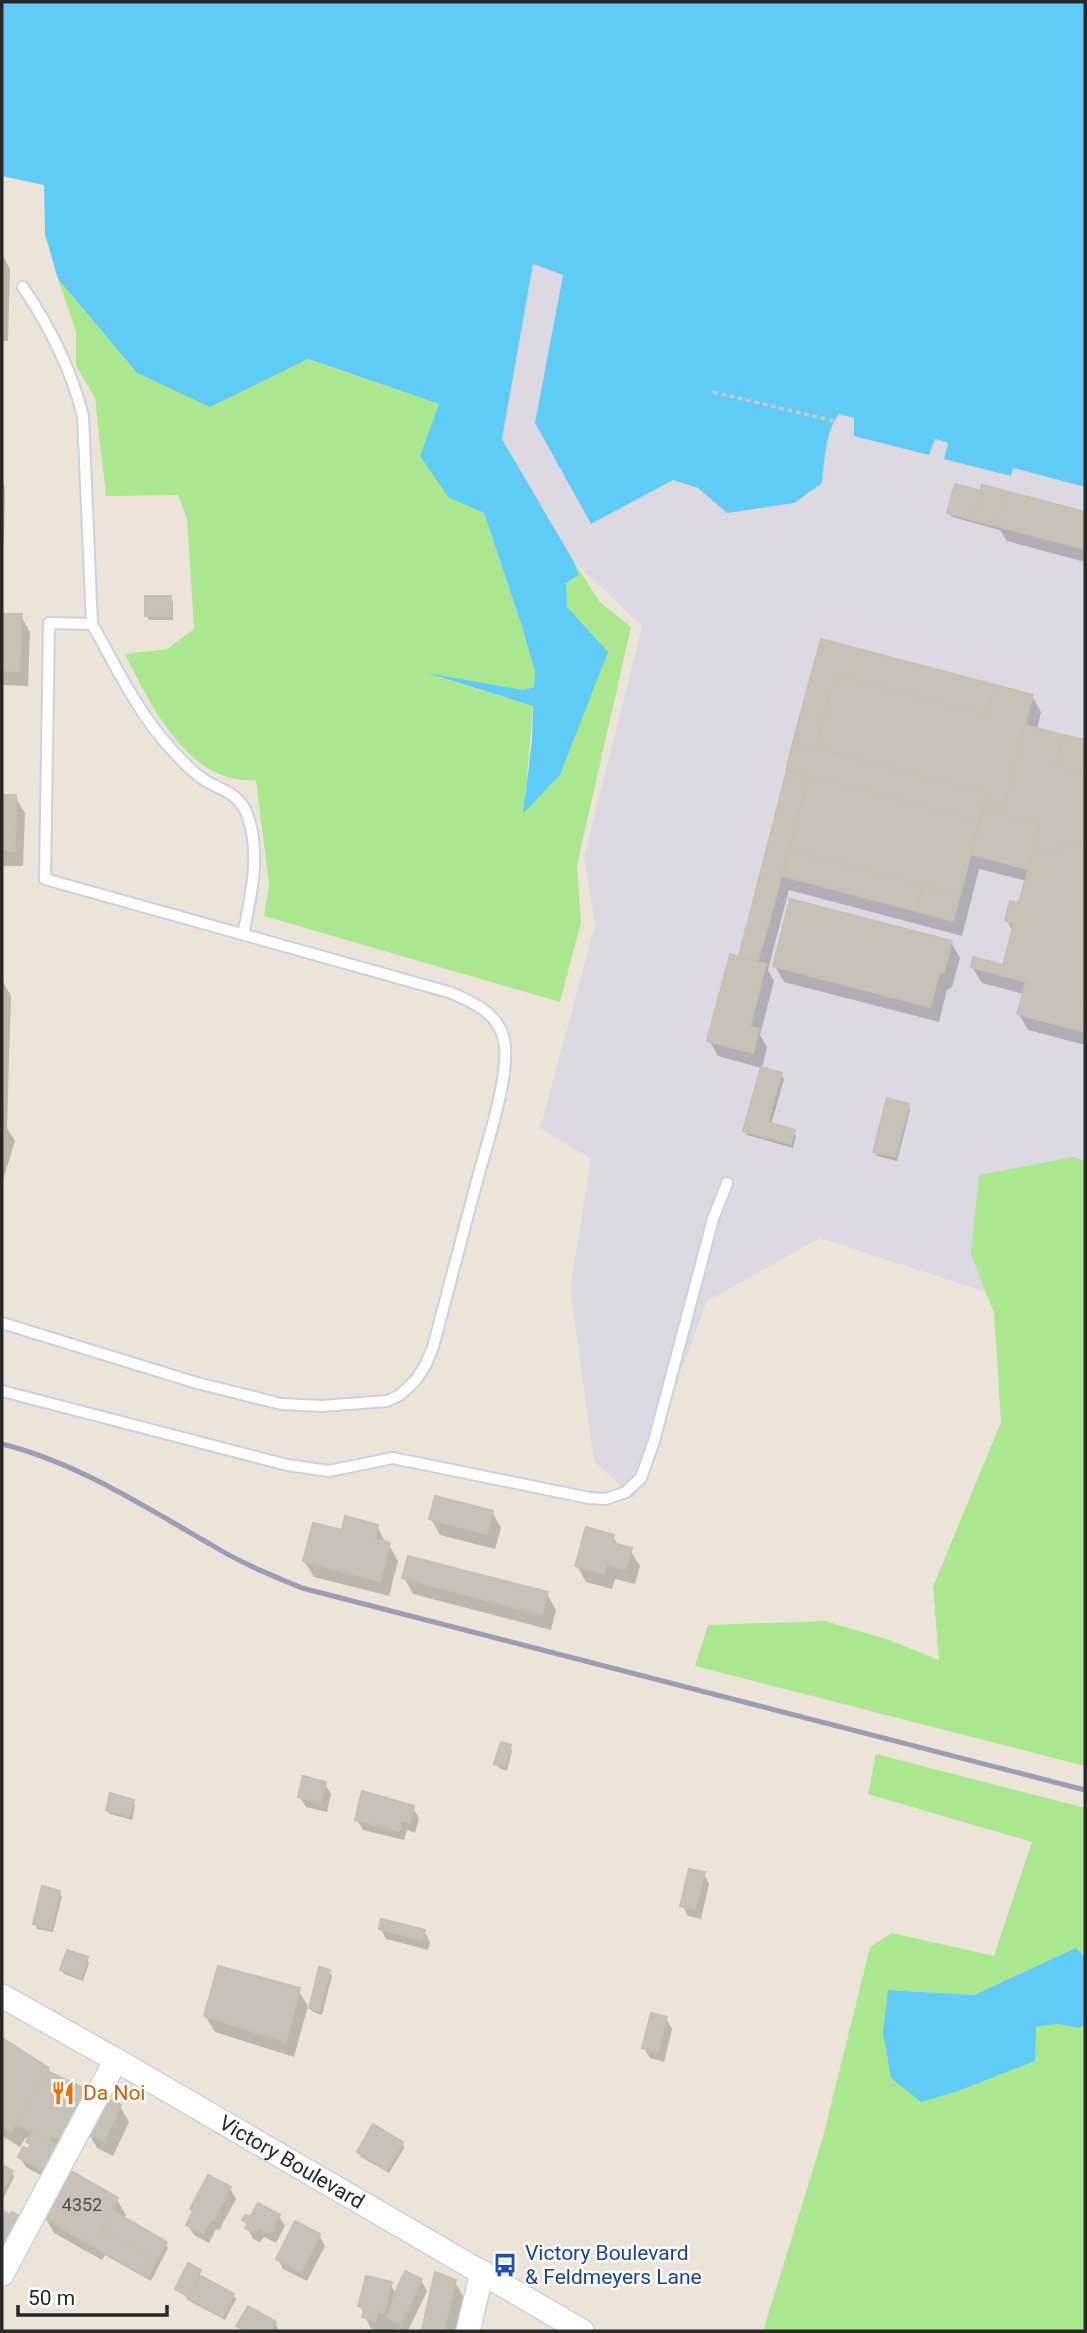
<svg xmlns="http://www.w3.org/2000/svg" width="1087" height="2333" font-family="Roboto,sans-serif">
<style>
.industrial{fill:#dcd9e3}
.green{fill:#aae78f}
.water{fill:#61cbf7}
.shadow{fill:#0003}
.building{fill:#c7c1b8;stroke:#c7c0b2;stroke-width:2}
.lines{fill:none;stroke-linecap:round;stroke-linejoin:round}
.lane-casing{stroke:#cdd0e2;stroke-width:14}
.street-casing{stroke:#cdd0e2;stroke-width:26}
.path{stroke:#c7c7c7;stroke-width:3.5;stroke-dasharray:5 3.5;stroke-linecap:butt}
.lane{stroke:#fff;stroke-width:10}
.street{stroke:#fff;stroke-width:23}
.rail{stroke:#9a9db4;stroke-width:5}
.labels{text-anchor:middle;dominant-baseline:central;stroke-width:5;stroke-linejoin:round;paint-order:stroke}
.number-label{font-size:18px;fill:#504e4c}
.food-label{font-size:21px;fill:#c56008;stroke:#fff;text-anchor:start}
.street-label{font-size:21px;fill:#282828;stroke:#fff}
.transit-label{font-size:21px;fill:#164399;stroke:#fff;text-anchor:start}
</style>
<rect width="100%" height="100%" fill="#ece4d8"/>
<path class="industrial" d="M533,264L563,275L535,423L591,524L673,480L698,488L727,513L822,483L827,442L834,421L839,413L854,418L855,436L929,454L934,439L948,443L944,458L1011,475L1012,468L1085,487V1173L992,1294L820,1238L707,1301L634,1499L594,1461L570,1288L591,1159L540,1128L595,925L584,856L642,626L574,562L502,439Z"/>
<path class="green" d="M58,279L137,373L210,406L307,359L439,404L449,498L484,513L522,627L535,672L534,687L523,690L435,676L533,706L524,813L560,775L566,583L579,575L574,562L600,602L631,627L577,865L581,922L560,1002L264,916L269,885L256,780C189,786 150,704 125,654L167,649L194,629L187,518L178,495L106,496L95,398L76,366V332Z
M1073,1157L1085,1161V1766L695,1666L708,1625L825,1621L889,1640L939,1660L933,1587L1001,1422L994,1313L971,1254L979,1175Z
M876,1754L1085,1808V1957L1076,1949L974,1995L889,1990L1036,2027L1057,2024L1079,2028L1085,2025V2331H763L823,2137L870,1947L892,1933L994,1956L1032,1842L868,1794Z"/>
<path class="water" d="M2,2H1085V487L1013,468L1011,476L944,459L948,443L935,439L929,455L854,436V418L839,414C825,432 825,460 822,483L794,503L727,513L698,488L673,480L591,524L535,423L563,275L533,264L502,439L574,562L579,575L566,583L567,607L608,652L560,775L523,814L532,741L533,706L427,673L523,690L534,687L535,672L522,627L484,513L449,498L420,456L439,404L308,359L210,407L137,373L58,279L45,234L44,185L2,176Z
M1076,1948L1085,1957V2025L1079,2028L1057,2024L1036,2027L1035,2061L958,2091L921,2102L891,2078L883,2033L888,1990L974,1995Z"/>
<path class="shadow" d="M2,254L10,269L8,341H2Z
M2,482L5,488L4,540H2Z
M983,487L1085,514V562L1007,541L1000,530L952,517L949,513L982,493Z
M170,598L173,602V620H149L147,616Z
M2,616H21L30,632L28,686L2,685Z
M822,641L1032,696L1041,712L1037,729L1085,742V1045L1028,1030L1019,1014L1024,994L982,983L972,967H1004L1013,932L1007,920L1020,905L1027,881L979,869L962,936L789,890L768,970L774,981L760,1035L767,1047L762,1068L718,1056L709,1040L740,958Z
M2,797H15L25,813L23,866H2Z
M951,942L960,958L952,987L947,990L939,1022L784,982L775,966Z
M2,980L11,996L7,1128L15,1141L2,1183Z
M781,1075L784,1079L771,1125L794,1131L796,1136L793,1148L747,1135L745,1131Z
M908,1105L910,1110L897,1161L877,1156L875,1151Z
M492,1512L501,1528L495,1549L440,1535L431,1519Z
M377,1526L386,1544L389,1545L398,1561L389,1596L314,1577L304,1561L343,1533Z
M613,1536L619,1547L630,1550L640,1566L635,1584L615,1579L612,1589L586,1582L577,1566Z
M404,1578L547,1594L556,1610L551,1630L413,1594Z
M510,1746L512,1751L507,1771L499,1768L496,1764Z
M325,1784L331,1794L327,1812L306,1807L300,1797Z
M133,1801L135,1806L132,1820L110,1814L107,1810Z
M413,1808L419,1818L415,1833L407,1830L404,1840L363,1830L357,1820Z
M704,1874L709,1884L701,1919L688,1916L682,1905Z
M59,1892L62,1897L53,1932L37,1929L35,1924Z
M381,1929L424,1931L430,1942L428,1950L386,1939Z
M87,1959L89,1963L83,1981L64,1974L62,1970Z
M329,1972L332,1976L322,2015L313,2012L310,2008Z
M298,1990L308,2006L294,2057L215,2032L205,2016Z
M666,2018L672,2029L664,2062L650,2058L644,2048Z
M2,2040L48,2069L51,2075L120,2106L129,2122L113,2156L97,2148L89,2134L75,2162L65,2157L52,2182L26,2167L20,2157L29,2152L31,2147L26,2137L20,2147L2,2136Z
M402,2143L404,2148L389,2173L361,2157L359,2152Z
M2,2167L12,2172L14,2177L3,2199Z
M230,2188L236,2199L219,2230L216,2229L209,2243L194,2235L188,2225Z
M117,2200L126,2215L124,2219L166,2243L168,2248L151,2281L105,2255L102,2260L54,2233L45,2217Z
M279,2216L285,2226L276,2243L264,2237L260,2242L253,2239L244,2220Z
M319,2235L325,2246L307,2281L283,2269L278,2259Z
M199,2271L201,2278L233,2295L236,2299L225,2320L193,2303L177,2289Z
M421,2280L427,2291L408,2331L397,2329L396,2331H372L360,2306L390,2284L397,2296Z
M455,2282L467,2303L461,2331H424Z
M275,2323L278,2328L276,2331H243L239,2326Z"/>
<path class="building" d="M955,484L981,491L973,520L947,513Z
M982,485L1005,491L996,526L973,520Z
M1005,491L1085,512V549L996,526Z
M145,596H171V616H145Z
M2,614H22L20,671L2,670Z
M821,639L995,685L987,715L835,675L815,748L793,742Z
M835,675L987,715L995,685L1033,695L1004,806L985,801L987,793L815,748Z
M1025,725L1063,735L1055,766L1085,774V848L1061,842L1058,854L1034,848L1040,825L983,810L985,801L1004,806Z
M1063,735L1085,740V774L1055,766Z
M793,742L987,793L979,821L786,770Z
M787,770L809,776L758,961L739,956Z
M809,776L979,821L960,895L789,850Z
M2,795H16L15,851L2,850Z
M983,810L1040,825L1028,869L971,854Z
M1061,842L1085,848V990L1082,1004L1085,1005V1032L1017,1014L1026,982L971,967L973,957L1003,965L1014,923L1005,920L1010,901L1019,903L1034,848L1058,854Z
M789,850L923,885L916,911L783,876Z
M923,885L960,895L953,921L916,911Z
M790,899L952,941L944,972L939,974L930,1007L773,966Z
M730,954L766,964L750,1027L759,1029L753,1053L707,1041Z
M761,1067L782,1073L768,1122L795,1130L791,1144L743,1131Z
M887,1098L909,1104L895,1157L873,1152Z
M435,1496L493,1511L487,1534L429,1519Z
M345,1516L378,1525L375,1539L390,1543L380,1581L303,1561L313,1523L342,1530Z
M586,1527L614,1535L612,1543L632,1548L626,1569L606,1564L604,1574L575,1566Z
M408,1556L548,1592L542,1615L402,1578Z
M501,1742L511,1745L505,1767L494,1764Z
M303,1776L326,1782L321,1803L298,1797Z
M362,1791L414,1806L410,1823L401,1821L399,1831L355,1820Z
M110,1793L134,1800L129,1816L106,1810Z
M689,1869L705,1872L695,1910L680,1906Z
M42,1886L60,1891L51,1929L33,1924Z
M381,1919L425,1930L422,1940L379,1929Z
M67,1950L88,1957L81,1978L60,1970Z
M218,1966L300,1988L286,2042L204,2016Z
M319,1967L330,1970L320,2011L309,2008Z
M651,2013L667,2017L658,2052L642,2048Z
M2,2038L49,2068L11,2132L2,2127Z
M47,2071L88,2090L63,2141L51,2136L48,2140L32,2130L29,2131L16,2124Z
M103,2096L121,2105L104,2141L86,2133Z
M373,2124L403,2142L387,2170L357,2152Z
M32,2132L60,2147L46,2172L18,2157L23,2147L28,2149L31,2144L26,2142Z
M2,2165L13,2171L2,2192Z
M68,2169L118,2198L93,2246L43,2217Z
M208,2175L231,2187L213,2221L210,2220L203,2234L186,2225L193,2211L190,2209Z
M258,2203L280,2215L270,2234L258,2228L255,2233L245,2228L248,2223L242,2220L245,2215L250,2217Z
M112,2210L167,2242L156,2261L102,2230Z
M2,2211L10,2215L12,2212L25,2219L2,2255Z
M295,2221L320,2234L301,2272L276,2259Z
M102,2230L156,2261L148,2277L93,2246Z
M188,2263L201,2270L188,2296L175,2289Z
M405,2271L422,2279L401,2324L387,2317L395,2295H394Z
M435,2272L456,2280L444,2331L422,2330Z
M201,2276L234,2294L222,2317L188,2299Z
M366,2276L392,2282L384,2313L378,2311L375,2321L362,2317L365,2308L358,2306Z
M248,2306L276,2322L271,2331H246L236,2326Z"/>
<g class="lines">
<g class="lane-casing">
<path id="lane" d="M23,287C50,327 71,369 83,416L92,624
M2,1323L197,1383L281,1404L322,1406L387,1401L400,1395L415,1381L425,1366L433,1347C448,1291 463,1234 478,1177C487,1143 513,1068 503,1036C495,1011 473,1003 452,993L45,879L49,623L92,624C117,668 138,714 173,751C181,760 191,770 200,777C219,791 240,791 248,817C261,855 251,896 243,934
M2,1391L287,1465L329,1471L393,1458L589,1498L606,1499L626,1492L641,1478L654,1441L713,1219L727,1183"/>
</g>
<g class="street-casing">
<g id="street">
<path id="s1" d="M2,1996L116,2060L582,2331"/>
<path d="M2,2274L116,2060"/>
<path d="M468,2331L482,2272"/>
</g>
</g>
<path class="path" d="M713,392L834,421"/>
<use href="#lane" class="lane"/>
<use href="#street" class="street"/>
<path class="rail" d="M2,1444C78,1463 143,1506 210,1544C239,1562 270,1575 302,1588L1085,1790"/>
</g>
<defs>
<g id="restaurant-bare" transform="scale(1.89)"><path d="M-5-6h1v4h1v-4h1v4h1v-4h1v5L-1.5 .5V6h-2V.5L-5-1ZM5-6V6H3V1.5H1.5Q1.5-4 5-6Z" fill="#e8710a" stroke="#fff" stroke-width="2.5" paint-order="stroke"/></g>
<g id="bus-bare" transform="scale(1.89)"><path d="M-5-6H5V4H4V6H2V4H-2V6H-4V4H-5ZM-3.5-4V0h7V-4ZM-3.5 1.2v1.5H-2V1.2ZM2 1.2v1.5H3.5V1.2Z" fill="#1a4fb4" stroke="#fff" stroke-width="2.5" paint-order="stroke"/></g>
</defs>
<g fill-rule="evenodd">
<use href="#restaurant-bare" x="63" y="2093"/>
<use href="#bus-bare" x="505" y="2265"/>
</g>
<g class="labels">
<g class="number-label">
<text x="82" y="2204">4352</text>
</g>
<g class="food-label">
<text x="83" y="2093">Da Noi</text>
</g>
<g class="street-label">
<text stroke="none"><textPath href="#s1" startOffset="334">Victory Boulevard</textPath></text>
</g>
<g class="transit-label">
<text x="525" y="2253">Victory Boulevard<tspan x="525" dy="24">&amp; Feldmeyers Lane</tspan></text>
</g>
</g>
<rect width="1087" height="2333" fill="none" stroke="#282828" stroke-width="7"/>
<path d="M18 2305v10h149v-10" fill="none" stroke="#282828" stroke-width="3.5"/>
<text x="28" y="2305" font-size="21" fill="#282828" stroke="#ffffff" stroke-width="5" paint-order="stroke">50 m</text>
</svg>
